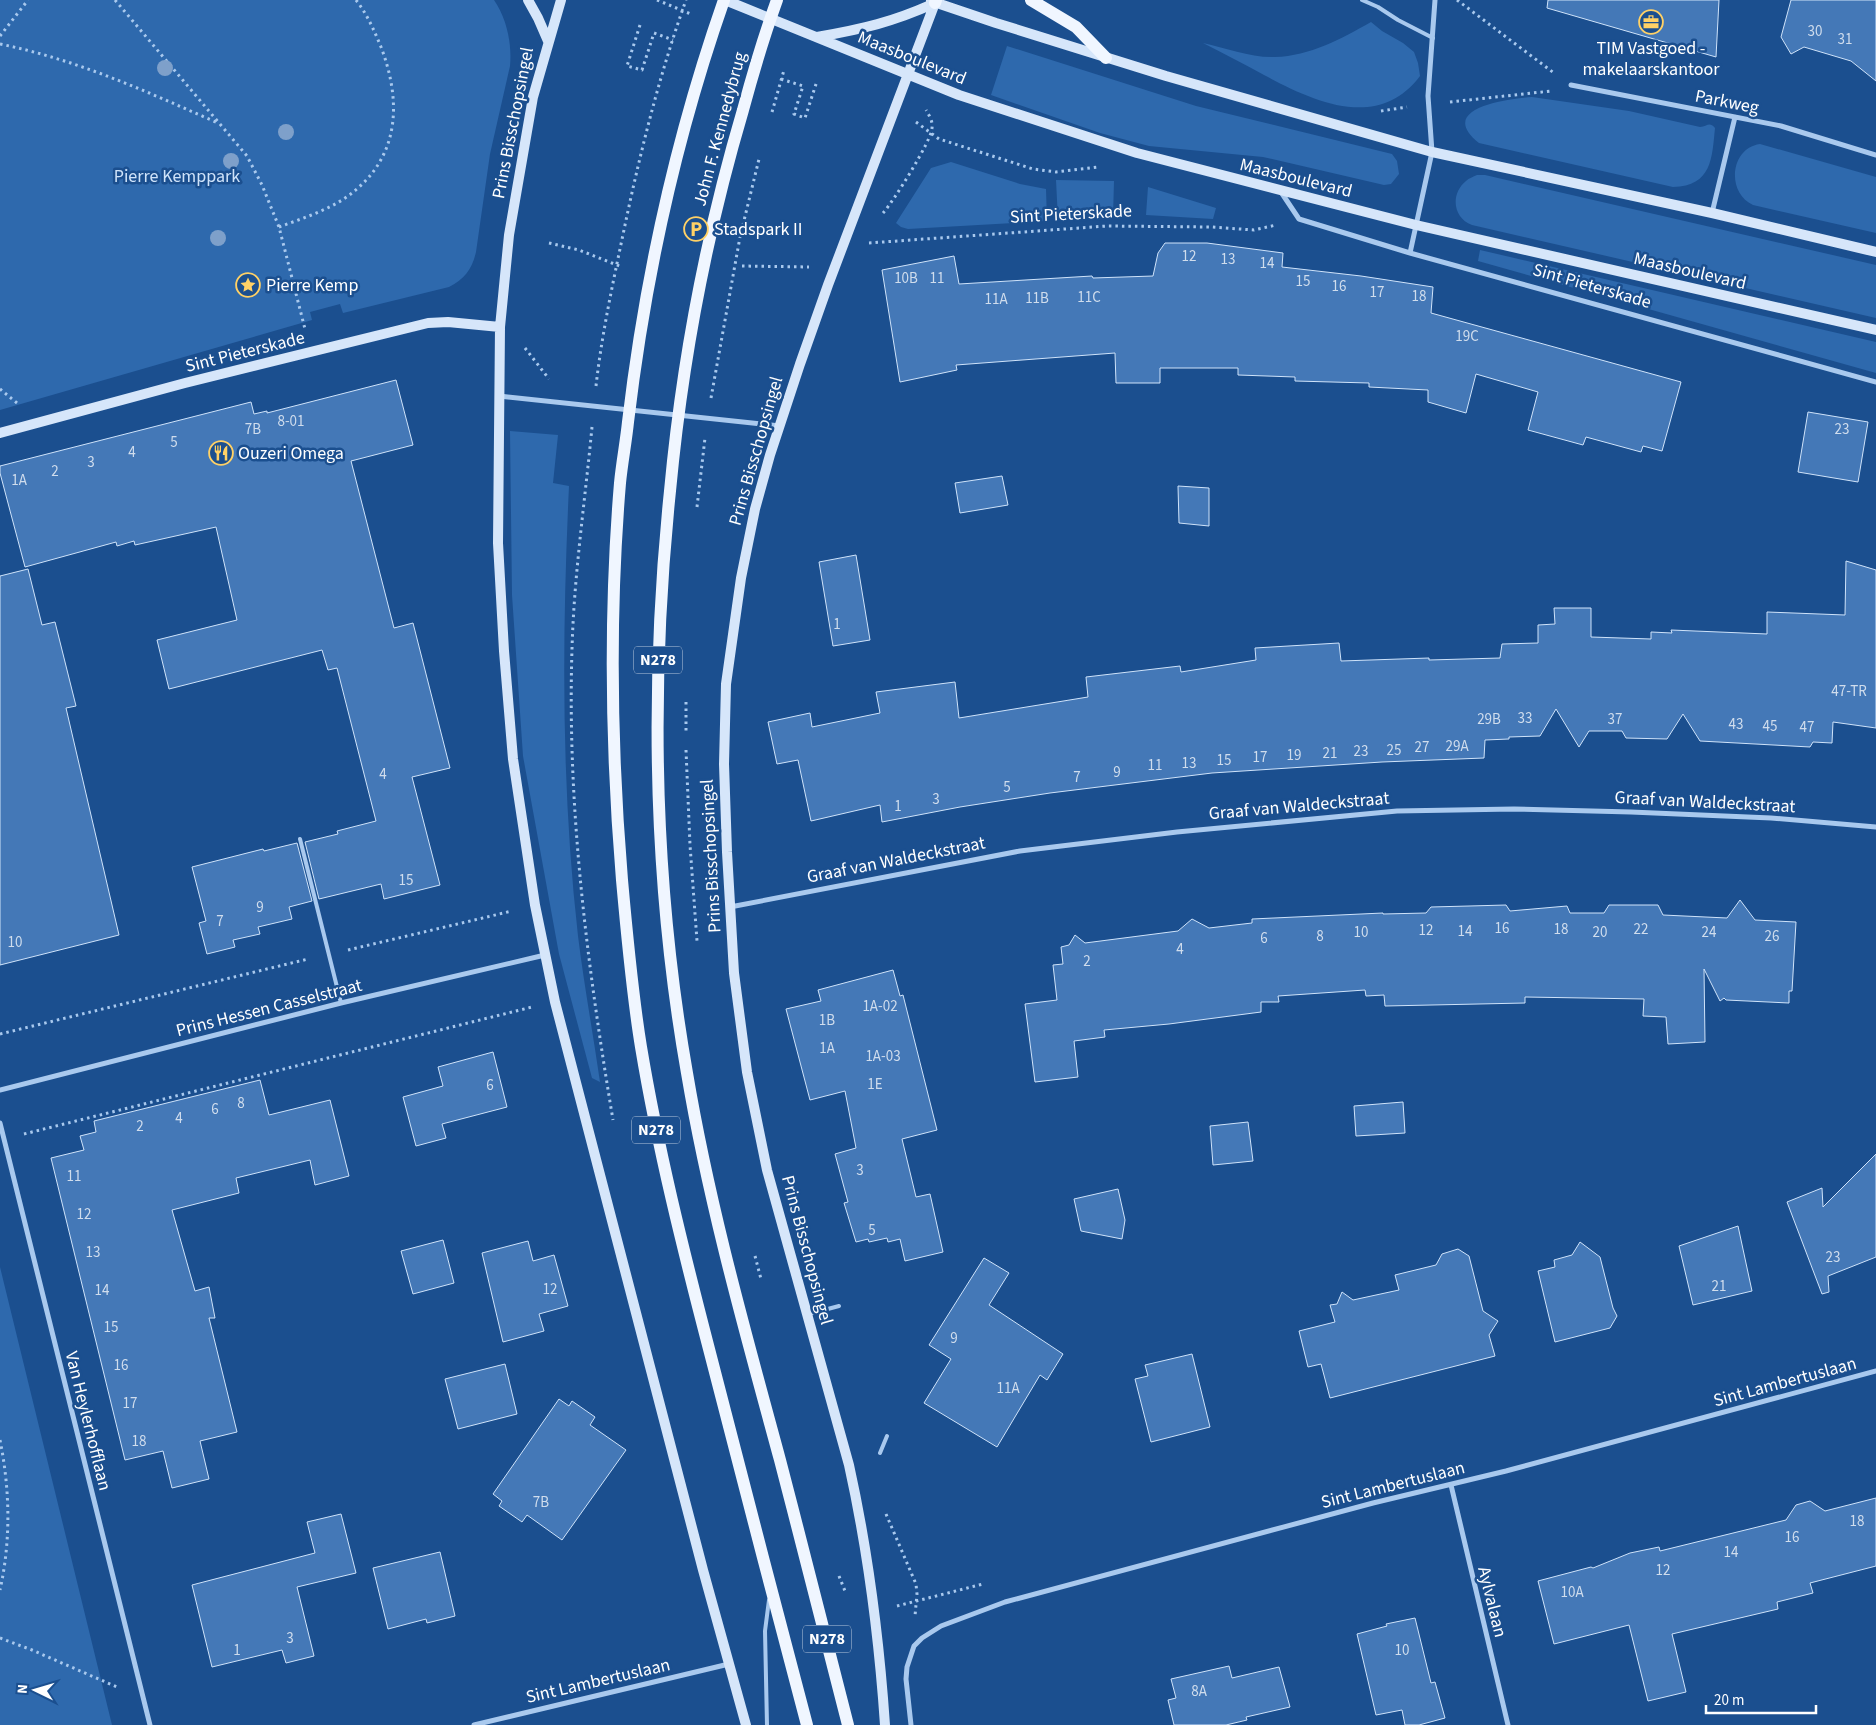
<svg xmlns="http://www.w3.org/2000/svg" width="1876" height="1725" font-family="'Source Sans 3',sans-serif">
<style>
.green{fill:#2e69ad}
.building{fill:#4478b7;stroke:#cfe3fa}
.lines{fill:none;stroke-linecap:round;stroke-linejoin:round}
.path{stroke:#a9c9ee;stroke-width:3;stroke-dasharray:2.5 4;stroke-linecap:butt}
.lane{stroke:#a9c9ee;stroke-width:4}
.street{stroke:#a9c9ee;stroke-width:5}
.secondary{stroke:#d6e6fa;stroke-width:10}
.primary{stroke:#f0f6ff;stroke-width:12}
.tree{fill:#7ea0ca}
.labels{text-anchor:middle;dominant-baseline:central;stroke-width:5;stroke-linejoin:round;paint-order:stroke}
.number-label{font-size:15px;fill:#d0dded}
.shield{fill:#1b4f8f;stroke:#bbcadd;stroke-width:1}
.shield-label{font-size:16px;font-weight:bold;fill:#fff}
.poi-label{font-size:18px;fill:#fff;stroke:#1b4f8f;text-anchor:start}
.street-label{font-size:18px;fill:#fff;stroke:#1b4f8f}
.park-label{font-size:18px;fill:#cfe3fa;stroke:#1b4f8f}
</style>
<rect width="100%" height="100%" fill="#1b4f8f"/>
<path class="green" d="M0,0H494C507,19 512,44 510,66L490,154L476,252C472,269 465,279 449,287L343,313L340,304L310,312L312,320L0,410Z
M1371,22L1382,31L1403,43L1414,52L1418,63L1420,76C1378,132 1313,101 1264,75C1244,64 1223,53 1203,43C1226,48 1251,58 1275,57C1310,56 1341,39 1371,22Z
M1007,46L1196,106L1392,154L1397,161L1399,174L1391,184L1384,185L1263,157L1149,146L1100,133L991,95Z
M1532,97L1629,111L1700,127C1707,127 1709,121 1715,128C1712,158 1712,186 1673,187L1479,143C1435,108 1508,99 1532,97Z
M1760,144L1876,177V233L1753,205C1726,193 1730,148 1760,144Z
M951,162L1020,184L1046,189L1047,221L908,229L901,227L896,223L931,168Z
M1477,175H1485L1876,265V318L1472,225C1453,218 1450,194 1466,181C1469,178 1473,177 1477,175Z
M1056,180L1114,181L1113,217L1058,220Z
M1148,187L1216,208L1213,219L1146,215Z
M1480,250L1876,342V373L1478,261Z
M510,431L558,435L553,483L569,486C562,636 561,786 578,936C584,985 593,1033 600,1082L592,1078L559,954L523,756L512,595Z
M0,1267L112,1725H0Z"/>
<path class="building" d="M1548,0H1719L1716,57L1547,8Z
M1791,0H1876V81L1851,61L1804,47L1791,54L1781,37Z
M1165,243H1207L1283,253L1282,267L1361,276L1433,287L1431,313L1681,382L1662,451L1643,446L1641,452L1586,437L1583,445L1528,430L1538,392L1476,374L1466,413L1428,402V390L1369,387V383L1295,381V377L1238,375V368H1160V383H1116L1115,353L956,365L957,370L900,382L882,270L954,256L959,284L1092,276L1093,278L1153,276L1158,253Z
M396,380L413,445L351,461L394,628L413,623L450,768L412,777L440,885L384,899L381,884L319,899L305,842L338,834L337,831L376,821L337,668L328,670L322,650L169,689L157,640L237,620L216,527L135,545L134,541L117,546L116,542L25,567L0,473V466L251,402L254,414L267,411V413Z
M1808,412L1868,422L1858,482L1798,472Z
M1002,476L1008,505L960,513L955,483Z
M1178,486L1209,488V526L1179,523Z
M856,555L870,640L833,646L819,562Z
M1846,561L1876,570V728L1833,722L1832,743L1813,742L1810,747L1700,741L1683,714L1667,739L1626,738L1622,731H1589L1579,747L1556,709L1540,736L1509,737V739L1485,740L1484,758L1382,762L1212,773L1050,793L960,807L882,822L880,805L811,821L798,760L777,764L768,722L810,713L812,727L880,713L876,692L955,682L959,718L1088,697L1086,677L1180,666L1181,672L1256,660L1255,648L1339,643L1341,661L1429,658V660L1500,658L1502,644L1538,643V625L1555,624L1554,608H1591V637L1651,639V632L1672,633L1671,630L1767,634V612L1845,615Z
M28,569L42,625L55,622L76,706L66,708L119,935L0,965V576Z
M297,843L312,901L289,907L292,919L258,927L260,934L233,940L235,947L207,954L199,923L206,921L192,867L263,849L264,851Z
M1740,900L1755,920L1796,922L1792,991H1789V1003L1726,1000L1724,998L1720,1001L1704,969L1705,1042L1668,1044L1666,1017L1643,1016L1644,999L1525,997V1003L1385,1006L1384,995L1366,996L1365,990L1278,996L1279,1002H1261V1012L1169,1024L1104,1030L1105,1037L1074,1041L1078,1077L1035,1082L1025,1004L1057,1000L1053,965L1063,964L1061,947L1069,945L1075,935L1085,943L1178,931L1192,919L1209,928L1252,923V919L1383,913V914L1426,913L1431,907L1469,906L1506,905L1510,911L1567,906L1570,913H1604L1609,905H1658L1663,915L1727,918Z
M893,970L900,996L903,995L937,1130L902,1139L916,1197L930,1194L943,1252L905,1261L900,1239L888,1242L887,1238L869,1242L868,1239L856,1242L844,1203L848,1202L835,1154L856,1148L845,1091L810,1100L786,1009L821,1001L818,990Z
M493,1052L507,1107L442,1124L446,1138L416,1146L403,1097L443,1086L438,1067Z
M260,1080L269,1115L330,1100L349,1176L315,1185L310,1160L236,1178L239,1193L172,1210L195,1291L209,1287L215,1318H209L237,1432L200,1441L209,1479L172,1488L163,1451L125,1460L51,1158L84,1150L80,1136L96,1132L94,1121Z
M1403,1102L1405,1133L1356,1136L1354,1106Z
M1248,1122L1253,1161L1213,1165L1210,1126Z
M1876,1154V1257L1828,1276L1829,1292L1822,1294L1787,1202L1822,1188L1823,1207Z
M1118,1189L1125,1220L1122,1239L1081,1231L1074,1199Z
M1738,1226L1752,1291L1693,1305L1679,1246Z
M443,1240L454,1283L413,1294L401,1251Z
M528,1241L533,1261L554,1255L568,1306L539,1314L544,1331L503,1342L482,1253Z
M1580,1242L1600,1257L1613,1308L1617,1316L1610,1328L1555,1342L1538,1271L1555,1267L1554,1260L1572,1255Z
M1458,1249L1469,1256L1483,1311L1498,1321L1489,1335L1495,1356L1330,1398L1321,1364L1308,1367L1299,1331L1335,1322L1330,1305L1337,1304L1342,1292L1353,1300L1399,1290L1395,1275L1436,1265L1442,1254Z
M984,1258L1009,1273L989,1305L1063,1354L1047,1380L1040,1375L997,1447L924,1403L951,1359L929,1345Z
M1192,1354L1210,1427L1151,1442L1135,1379L1148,1376L1145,1365Z
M505,1364L517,1414L458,1429L445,1379Z
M559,1399L569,1406L572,1401L595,1417L590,1425L626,1450L562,1540L527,1515L522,1522L499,1506L502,1501L493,1494Z
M1876,1498V1566L1810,1583L1813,1593L1777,1602L1778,1609L1672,1634L1686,1692L1648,1701L1629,1625L1554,1644L1538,1581L1591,1567L1593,1568L1630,1553L1659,1547L1660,1551L1786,1520L1796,1505L1810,1501L1825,1511Z
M341,1514L356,1573L297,1587L314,1656L286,1663L282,1650L212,1667L192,1585L315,1553L307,1522Z
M440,1552L455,1616L427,1623L426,1619L388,1629L373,1568Z
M1415,1618L1431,1683L1435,1682L1445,1718L1419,1725H1405L1402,1710L1376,1715L1357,1634L1387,1626L1386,1624Z
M1229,1666L1232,1678L1279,1667L1290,1707L1246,1717L1247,1720L1226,1725H1174L1168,1700L1176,1698L1171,1679Z"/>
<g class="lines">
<path class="path" d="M115,0L247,156L262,185L279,227L305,329
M657,0L693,15
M1457,0L1554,73
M640,25L627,66L642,70L654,33L673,40
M0,36L28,0
M0,44C78,60 145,91 218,123
M781,79L803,86L794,114L805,118L817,81
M1450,102L1551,91
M1381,111L1407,107
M772,112L784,70
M916,122L939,139L1033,169L1056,172L1099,167
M883,213C893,202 932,140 932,128C933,121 929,115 926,110
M279,227C306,217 336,208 358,188C401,150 400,97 381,47C374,30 367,14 356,0
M549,243L579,250L622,267
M869,243L1107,226L1212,227L1254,230L1276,225
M742,266L809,267
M525,348L549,379
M596,386C602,332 614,278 625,225C641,149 660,73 686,0
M0,389L17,403
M711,398L740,237L759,159
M592,427C585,501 574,575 572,649C567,807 587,964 613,1120
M697,507L705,438
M686,702V734
M686,750L690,845L697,941
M348,950L512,911
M0,1034L308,959
M24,1134L532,1007
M755,1256L761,1279
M0,1440C10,1490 11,1540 0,1590
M886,1514L916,1584L917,1594L915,1616
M839,1576L845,1591
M897,1606L983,1584
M0,1638L32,1650L117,1687"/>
<path class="lane" d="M1362,0L1378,7L1398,20L1433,38
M300,839L341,1003
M809,1314L839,1306
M880,1453L887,1436
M767,1725L765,1631L769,1600"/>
<path class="street" d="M1571,85L1781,126L1876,155
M1281,192L1299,219L1410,253L1876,382
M1712,213L1735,117
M1410,253L1432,152L1428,96L1435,0
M499,396L780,426
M730,907L1020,851L1177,832L1397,811L1514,809L1631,812L1771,818L1876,827
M0,1090L341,1003L545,955
M0,1123L150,1725
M1451,1485L1508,1725
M474,1725L729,1664
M911,1725L906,1679L907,1667L914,1646L922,1638L941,1626L1005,1602L1373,1503L1506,1471L1876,1371"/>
<path class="secondary" d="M528,0L538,18L548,41
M561,0L533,97L509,235L500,327L498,543L504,651L513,759L535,905L555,1002L703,1570L746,1725
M725,0L959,95L1137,153L1416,225L1876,330
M931,1L996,23L1166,76L1432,152L1712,213L1876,252
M817,37C863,29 893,22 935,3
M0,433L185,383L428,323L448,322L500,327
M885,1725C879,1637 868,1551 849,1465L767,1170L747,1072L734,973L727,852L724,764L726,684L741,578L755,509L770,455L800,364L828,285L935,3"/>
<path class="primary" d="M724,0C676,137 645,278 628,422C626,442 622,462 620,483C609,615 611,748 622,880C627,936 632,992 641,1047C658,1149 683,1249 709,1349C741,1474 774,1600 807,1725
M777,0C764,36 753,73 743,110C706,235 682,362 670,491C650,685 653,880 687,1073C709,1204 745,1331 780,1460C803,1548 825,1636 848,1725
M1031,0L1076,27L1106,58
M935,3L936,0"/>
</g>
<g class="tree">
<circle cx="165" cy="68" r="8"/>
<circle cx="286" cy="132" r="8"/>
<circle cx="231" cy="161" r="8"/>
<circle cx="218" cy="238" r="8"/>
</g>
<defs>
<g id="office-ring" transform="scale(1.25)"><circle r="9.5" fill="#1b4f8f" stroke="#ffd166" stroke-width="1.5"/><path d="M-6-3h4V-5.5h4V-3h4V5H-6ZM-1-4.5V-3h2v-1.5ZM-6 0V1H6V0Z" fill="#ffd166"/></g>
<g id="parking-ring" transform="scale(1.25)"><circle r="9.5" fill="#1b4f8f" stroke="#ffd166" stroke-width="1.5"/><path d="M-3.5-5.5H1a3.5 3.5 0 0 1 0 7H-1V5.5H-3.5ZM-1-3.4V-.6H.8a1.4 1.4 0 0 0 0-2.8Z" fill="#ffd166"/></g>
<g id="sight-ring" transform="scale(1.25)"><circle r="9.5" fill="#1b4f8f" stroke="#ffd166" stroke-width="1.5"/><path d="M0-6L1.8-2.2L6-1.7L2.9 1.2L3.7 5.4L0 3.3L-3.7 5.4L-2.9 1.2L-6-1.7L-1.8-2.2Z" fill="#ffd166"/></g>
<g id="restaurant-ring" transform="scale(1.25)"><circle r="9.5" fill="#1b4f8f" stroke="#ffd166" stroke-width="1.5"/><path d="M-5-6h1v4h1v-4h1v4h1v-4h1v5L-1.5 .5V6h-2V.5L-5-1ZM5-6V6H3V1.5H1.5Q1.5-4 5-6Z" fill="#ffd166"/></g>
</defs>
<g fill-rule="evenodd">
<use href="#office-ring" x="1651" y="22"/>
<use href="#parking-ring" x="696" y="229"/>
<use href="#sight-ring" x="248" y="285"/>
<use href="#restaurant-ring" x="221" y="453"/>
</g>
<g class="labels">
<g class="number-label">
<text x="1815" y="31">30</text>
<text x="1845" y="39">31</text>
<text x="1189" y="256">12</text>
<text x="1228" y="259">13</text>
<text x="1267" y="263">14</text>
<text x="906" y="278">10B</text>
<text x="937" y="278">11</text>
<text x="1303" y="281">15</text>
<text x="1339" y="286">16</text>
<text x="1377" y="292">17</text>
<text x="1419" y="296">18</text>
<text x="1089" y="297">11C</text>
<text x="1037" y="298">11B</text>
<text x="996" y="299">11A</text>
<text x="1467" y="336">19C</text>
<text x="291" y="421">8-01</text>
<text x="253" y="429">7B</text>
<text x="1842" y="429">23</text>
<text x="174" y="442">5</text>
<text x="132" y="452">4</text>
<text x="91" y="462">3</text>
<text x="55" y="471">2</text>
<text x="19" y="480">1A</text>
<text x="837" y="624">1</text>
<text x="1849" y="691">47-TR</text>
<text x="1525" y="718">33</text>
<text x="1489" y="719">29B</text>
<text x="1615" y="719">37</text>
<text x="1736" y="724">43</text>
<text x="1770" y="726">45</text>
<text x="1807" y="727">47</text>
<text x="1457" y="746">29A</text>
<text x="1422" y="747">27</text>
<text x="1394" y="750">25</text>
<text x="1361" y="751">23</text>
<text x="1330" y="753">21</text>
<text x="1294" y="755">19</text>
<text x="1260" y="757">17</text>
<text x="1224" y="760">15</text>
<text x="1189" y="763">13</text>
<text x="1155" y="765">11</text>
<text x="1117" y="772">9</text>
<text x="383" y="774">4</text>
<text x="1077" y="777">7</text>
<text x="1007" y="787">5</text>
<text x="936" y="799">3</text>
<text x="898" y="806">1</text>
<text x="406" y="880">15</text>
<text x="260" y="907">9</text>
<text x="220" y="921">7</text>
<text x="1502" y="928">16</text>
<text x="1561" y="929">18</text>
<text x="1641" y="929">22</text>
<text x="1426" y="930">12</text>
<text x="1465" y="931">14</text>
<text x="1361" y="932">10</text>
<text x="1600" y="932">20</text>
<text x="1709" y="932">24</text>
<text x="1320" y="936">8</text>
<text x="1772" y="936">26</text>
<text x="1264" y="938">6</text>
<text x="15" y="942">10</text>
<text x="1180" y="949">4</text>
<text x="1087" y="961">2</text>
<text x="880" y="1006">1A-02</text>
<text x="827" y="1020">1B</text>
<text x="827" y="1048">1A</text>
<text x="883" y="1056">1A-03</text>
<text x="875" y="1084">1E</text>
<text x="490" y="1085">6</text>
<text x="241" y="1103">8</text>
<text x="215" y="1109">6</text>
<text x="179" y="1118">4</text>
<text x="140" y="1126">2</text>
<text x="860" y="1170">3</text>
<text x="74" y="1176">11</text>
<text x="84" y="1214">12</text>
<text x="872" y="1230">5</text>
<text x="93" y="1252">13</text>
<text x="1833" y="1257">23</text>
<text x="1719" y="1286">21</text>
<text x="550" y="1289">12</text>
<text x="102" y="1290">14</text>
<text x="111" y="1327">15</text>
<text x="954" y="1338">9</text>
<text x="121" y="1365">16</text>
<text x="1008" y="1388">11A</text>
<text x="130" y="1403">17</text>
<text x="139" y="1441">18</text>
<text x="541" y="1502">7B</text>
<text x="1857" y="1521">18</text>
<text x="1792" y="1537">16</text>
<text x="1731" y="1552">14</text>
<text x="1663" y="1570">12</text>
<text x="1572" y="1592">10A</text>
<text x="290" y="1638">3</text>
<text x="237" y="1650">1</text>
<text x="1402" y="1650">10</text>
<text x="1199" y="1691">8A</text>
</g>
<g class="shield">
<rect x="634" y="646.5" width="48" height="27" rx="4"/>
<rect x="632" y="1116.5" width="48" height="27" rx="4"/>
<rect x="803" y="1625.5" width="48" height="27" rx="4"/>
</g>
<g class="shield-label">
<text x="658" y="660">N278</text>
<text x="656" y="1130">N278</text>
<text x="827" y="1639">N278</text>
</g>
<g class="poi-label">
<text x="1651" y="48" text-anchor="middle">TIM Vastgoed -<tspan x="1651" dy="21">makelaarskantoor</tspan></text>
<text x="714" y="229">Stadspark II</text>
<text x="266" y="285">Pierre Kemp</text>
<text x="238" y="453">Ouzeri Omega</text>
</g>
<g class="street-label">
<text transform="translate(912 58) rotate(22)">Maasboulevard</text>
<text transform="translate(1727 102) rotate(11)">Parkweg</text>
<text transform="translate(513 123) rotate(-79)">Prins Bisschopsingel</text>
<text transform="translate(720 129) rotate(-75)">John F. Kennedybrug</text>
<text transform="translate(1296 178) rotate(14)">Maasboulevard</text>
<text transform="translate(1071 214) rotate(-3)">Sint Pieterskade</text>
<text transform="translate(1690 271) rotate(13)">Maasboulevard</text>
<text transform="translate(1592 286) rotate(16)">Sint Pieterskade</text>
<text transform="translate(245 352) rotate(-14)">Sint Pieterskade</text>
<text transform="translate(756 451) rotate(-74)">Prins Bisschopsingel</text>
<text transform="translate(1705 802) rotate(3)">Graaf van Waldeckstraat</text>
<text transform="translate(1299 806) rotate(-5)">Graaf van Waldeckstraat</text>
<text transform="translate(711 856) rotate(-93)">Prins Bisschopsingel</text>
<text transform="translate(896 860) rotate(-11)">Graaf van Waldeckstraat</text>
<text transform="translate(269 1008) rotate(-14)">Prins Hessen Casselstraat</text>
<text transform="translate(807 1250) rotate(75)">Prins Bisschopsingel</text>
<text transform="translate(1785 1382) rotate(-15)">Sint Lambertuslaan</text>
<text transform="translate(88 1421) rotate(76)">Van Heylerhofflaan</text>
<text transform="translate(1393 1485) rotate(-14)">Sint Lambertuslaan</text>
<text transform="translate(1492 1602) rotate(76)">Aylvalaan</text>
<text transform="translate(598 1681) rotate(-13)">Sint Lambertuslaan</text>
</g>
<g class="park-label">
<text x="177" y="176">Pierre Kemppark</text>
</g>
</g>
<g transform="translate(35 1690) rotate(275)" stroke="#1b4f8f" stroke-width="4" paint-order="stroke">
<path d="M0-4L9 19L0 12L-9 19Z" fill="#ffffff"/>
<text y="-8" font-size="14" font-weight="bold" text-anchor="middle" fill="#ffffff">N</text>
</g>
<path d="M1706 1705v8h110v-8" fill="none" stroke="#ffffff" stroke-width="2.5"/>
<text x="1714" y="1705" font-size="15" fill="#ffffff" stroke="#1b4f8f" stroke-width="4" paint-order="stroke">20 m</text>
</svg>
